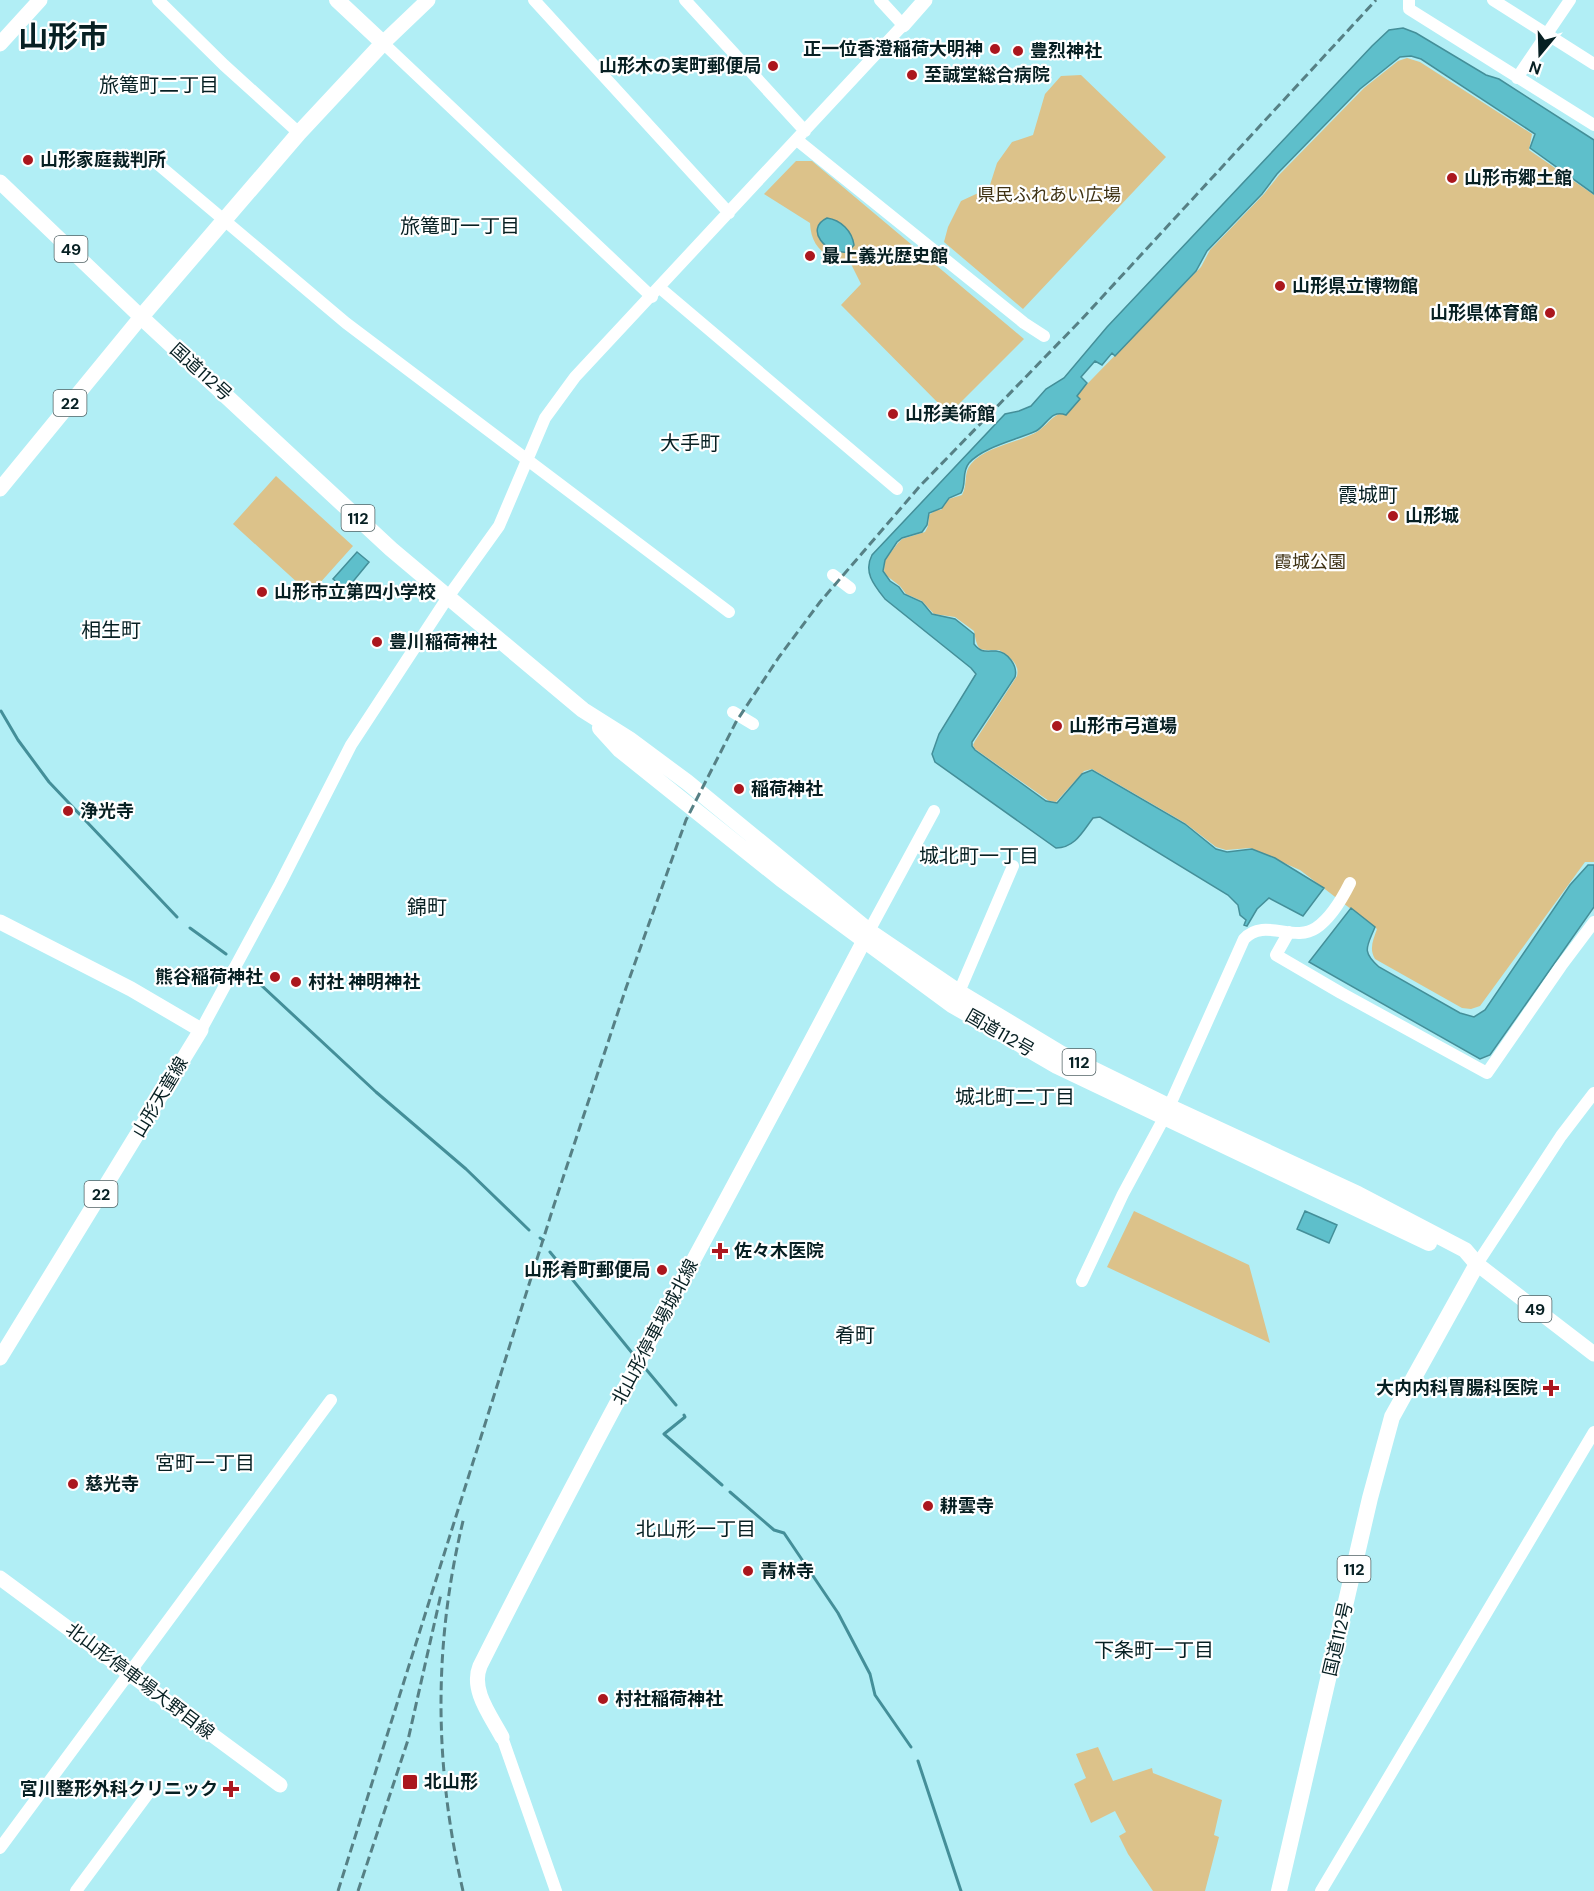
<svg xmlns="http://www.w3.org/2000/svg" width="1594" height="1891" font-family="'DM Sans','Noto Sans JP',sans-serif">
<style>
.green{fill:#dcc28a}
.water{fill:#5ebfcb;stroke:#448f99;stroke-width:1.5}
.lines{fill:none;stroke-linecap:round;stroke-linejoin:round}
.stream{stroke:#448f99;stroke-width:3}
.minor{stroke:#fff;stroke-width:12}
.major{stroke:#fff;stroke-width:15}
.highway{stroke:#fff;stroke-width:16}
.rail{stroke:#568085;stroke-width:3;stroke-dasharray:9 4.5;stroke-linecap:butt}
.poi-dot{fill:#ab171e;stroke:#fff;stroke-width:2}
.labels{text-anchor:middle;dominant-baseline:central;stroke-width:4.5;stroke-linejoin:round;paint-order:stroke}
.shield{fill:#fff;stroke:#516365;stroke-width:1.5}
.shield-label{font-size:16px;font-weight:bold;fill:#072023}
.poi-label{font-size:18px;font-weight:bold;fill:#072023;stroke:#fff;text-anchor:start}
.park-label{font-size:18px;fill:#3f3214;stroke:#fff}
.street-label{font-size:18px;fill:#072023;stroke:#fff}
.neighbourhood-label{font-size:20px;fill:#072023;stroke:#fff}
.town-label{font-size:30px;font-weight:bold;fill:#072023;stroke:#fff}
</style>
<rect width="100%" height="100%" fill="#b1eef5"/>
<path class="green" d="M1407,58L1420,62L1532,134L1529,150L1594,195V862H1585L1480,1006L1471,1009L1462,1008L1375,959C1369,949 1373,940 1377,929L1300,870L1250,848L1226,850L1216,847L1185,823L1092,769L1084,771L1056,802L1049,801L975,749L973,745L975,741L1017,676C1020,663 1009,657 999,650C979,650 978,653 974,631L955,617L934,614L922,601L906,594L900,586L887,576L884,571L885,560L898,543L902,539L925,532L928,526L929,515L936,510H941L949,499L962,495C968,484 963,473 971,464C985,447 1016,443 1035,433C1043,429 1049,420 1057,415L1201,267L1210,250L1264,194L1279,175L1364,88L1398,61Z
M1081,75L1166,157L1023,309L944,242L948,227L961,201L989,188L997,163L1012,142L1033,135L1045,94L1061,76Z
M796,161H812L1024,339L949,414L841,305L861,284L849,260C825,259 811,247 810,223L764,194Z
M276,476L353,546L310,594L233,524Z
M1134,1211L1249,1265L1270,1343L1107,1267Z
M1098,1747L1113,1781L1152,1768L1153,1773L1222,1800L1214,1835L1219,1837L1205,1891H1153L1128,1854L1119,1836L1126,1832L1115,1811L1091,1823L1074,1784L1086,1778L1076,1754Z"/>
<path class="water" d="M1403,28L1416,33L1486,75L1499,79L1594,140V194L1530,148L1535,134L1421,59L1411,56L1400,57L1360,89L1277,174L1262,194L1207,251L1196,271L1115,356L1112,353L1102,365L1095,361L1081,377L1087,383L1077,396L1080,399L1066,415C1051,409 1047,425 1036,431C1016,440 983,447 969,463C961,473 967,483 961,493L949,498L942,508L929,513L927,525L922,532L902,538L897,542L885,560L883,571L890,581L899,587L904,594L922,602L932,614L955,619L974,634V644C981,653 985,651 996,651C1008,652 1018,666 1015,677L972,742V746L975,750L1046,801L1057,803L1082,774L1092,770L1185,824L1216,849L1227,852L1252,849L1275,858L1324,888L1303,916L1269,898L1257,909L1247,926L1244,925L1246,920L1240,915L1238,905L1228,895L1100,817L1093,818C1083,831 1075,848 1056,848L935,762L932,754L939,734L976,674L971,668L885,599C874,585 863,572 872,555L1005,414L1019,411L1031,406L1046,389L1064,378L1107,327L1372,46L1389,30Z
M827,218C841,220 852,231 854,245L848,252C826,255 804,229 827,218Z
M357,552L369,562L346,590L333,579Z
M1588,865H1594V907L1490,1055L1480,1059L1309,962L1351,908L1375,927C1367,947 1361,951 1379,967L1460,1013L1474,1017L1485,1010L1570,885Z
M1305,1211L1337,1225L1329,1243L1297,1229Z"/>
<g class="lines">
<path class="stream" d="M1,711L18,740L49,782L177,917
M190,928L226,954
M247,972L376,1092L466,1169L529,1230
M540,1238L543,1240
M550,1252L633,1354
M645,1368L676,1405
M684,1415L685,1417L664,1434L722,1485
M730,1492L774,1530L784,1533L838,1613L870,1674L875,1695L911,1747
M918,1761L961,1891"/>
<path class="minor" d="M158,0L224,65L299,133
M534,0L729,213
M685,0L805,131
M1409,0V9L1594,125
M1493,0L1594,64
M383,43L652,297
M1517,78L1570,0
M797,140L1024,323L1044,336
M147,155L346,323L729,612
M660,288L897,489
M833,575L850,588
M733,712L753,724
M869,931L934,811
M1289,932L1276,955L1341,993L1487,1073L1561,966L1594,922
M959,992L1013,866
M201,1030L280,884L351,745L448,597L499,526L545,418L575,377L903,25L880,0
M1477,1264L1561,1136L1594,1093
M1082,1281L1123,1194L1164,1118L1244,939C1264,917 1294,943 1316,928C1331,918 1342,899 1350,883
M502,1737L556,1891
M0,1848L331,1400
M76,1891L153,1787
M1321,1891L1594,1432"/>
<path class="major" d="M903,25L925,0
M383,43L428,0
M0,44L40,0
M0,182L141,317L0,489
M0,922L131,989L201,1030L0,1358
M1477,1264L1594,1354
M0,1578L280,1785
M502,1737C491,1716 470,1690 480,1666C604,1419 741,1177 869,931"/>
<path class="highway" d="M337,0L383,43L299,133L141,317L391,549L448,597L583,710L629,739L687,782L869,931L959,992L1062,1054L1168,1106L1358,1194L1465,1250L1477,1264
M600,728L620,750L781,879L952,1005L1057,1066L1429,1243
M1279,1891L1370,1498L1392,1417L1477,1264"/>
<path class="rail" d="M338,1891L554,1205L626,988L686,820L736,722L779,657L820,602L920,486L1081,320L1376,0
M358,1891L408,1740L441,1594
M463,1891C434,1765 433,1643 464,1517"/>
</g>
<g class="poi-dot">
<circle cx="995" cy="49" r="6"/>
<circle cx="1018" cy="51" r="6"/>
<circle cx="773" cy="66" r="6"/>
<circle cx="912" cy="75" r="6"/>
<circle cx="28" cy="160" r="6"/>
<circle cx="1452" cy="178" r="6"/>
<circle cx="810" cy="256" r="6"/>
<circle cx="1280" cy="286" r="6"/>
<circle cx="1550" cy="313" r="6"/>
<circle cx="893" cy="414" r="6"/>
<circle cx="1393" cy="516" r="6"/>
<circle cx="262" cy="592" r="6"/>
<circle cx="377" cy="642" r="6"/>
<circle cx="1057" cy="726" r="6"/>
<circle cx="739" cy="789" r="6"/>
<circle cx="68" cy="811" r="6"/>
<circle cx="275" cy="977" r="6"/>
<circle cx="296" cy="982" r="6"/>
<path d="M717 1242h6v6h6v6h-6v6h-6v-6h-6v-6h6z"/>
<circle cx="662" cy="1270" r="6"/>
<path d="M1548 1379h6v6h6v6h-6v6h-6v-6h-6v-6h6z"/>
<circle cx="73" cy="1484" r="6"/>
<circle cx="928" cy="1506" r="6"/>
<circle cx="748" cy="1571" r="6"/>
<circle cx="603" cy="1699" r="6"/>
<rect x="402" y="1774" width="16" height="16" rx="3"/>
<path d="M228 1780h6v6h6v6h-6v6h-6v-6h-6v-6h6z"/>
</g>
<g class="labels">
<g class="shield">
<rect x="54.5" y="236" width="33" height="26" rx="4.5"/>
<rect x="53.5" y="390" width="33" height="26" rx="4.5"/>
<rect x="341.5" y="505" width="33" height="26" rx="4.5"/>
<rect x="1062.5" y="1049" width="33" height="26" rx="4.5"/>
<rect x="84.5" y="1181" width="33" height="26" rx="4.5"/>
<rect x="1518.5" y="1296" width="33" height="26" rx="4.5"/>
<rect x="1337.5" y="1556" width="33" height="26" rx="4.5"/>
</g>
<g class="shield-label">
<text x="71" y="249">49</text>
<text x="70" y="403">22</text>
<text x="358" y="518">112</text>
<text x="1079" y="1062">112</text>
<text x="101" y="1194">22</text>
<text x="1535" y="1309">49</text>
<text x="1354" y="1569">112</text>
</g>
<g class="poi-label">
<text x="983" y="49" text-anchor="end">正一位香澄稲荷大明神</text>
<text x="1030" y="51">豊烈神社</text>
<text x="761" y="66" text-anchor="end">山形木の実町郵便局</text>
<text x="924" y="75">至誠堂総合病院</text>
<text x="40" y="160">山形家庭裁判所</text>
<text x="1464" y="178">山形市郷土館</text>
<text x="822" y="256">最上義光歴史館</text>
<text x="1292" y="286">山形県立博物館</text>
<text x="1538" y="313" text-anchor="end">山形県体育館</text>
<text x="905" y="414">山形美術館</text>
<text x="1405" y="516">山形城</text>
<text x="274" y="592">山形市立第四小学校</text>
<text x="389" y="642">豊川稲荷神社</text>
<text x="1069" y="726">山形市弓道場</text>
<text x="751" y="789">稲荷神社</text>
<text x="80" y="811">浄光寺</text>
<text x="263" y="977" text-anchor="end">熊谷稲荷神社</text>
<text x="308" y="982">村社 神明神社</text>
<text x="734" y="1251">佐々木医院</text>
<text x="650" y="1270" text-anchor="end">山形肴町郵便局</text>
<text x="1538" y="1388" text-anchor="end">大内内科胃腸科医院</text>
<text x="85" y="1484">慈光寺</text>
<text x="940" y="1506">耕雲寺</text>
<text x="760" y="1571">青林寺</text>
<text x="615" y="1699">村社稲荷神社</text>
<text x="424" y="1782">北山形</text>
<text x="218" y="1789" text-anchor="end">宮川整形外科クリニック</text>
</g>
<g class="park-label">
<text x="1049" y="195">県民ふれあい広場</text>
<text x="1310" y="562">霞城公園</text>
</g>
<g class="street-label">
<text transform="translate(201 372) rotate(42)">国道112号</text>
<text transform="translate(1000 1033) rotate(30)">国道112号</text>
<text transform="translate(160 1097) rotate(-59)">山形天童線</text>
<text transform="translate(655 1332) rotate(-62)">北山形停車場城北線</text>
<text transform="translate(1338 1639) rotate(-77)">国道112号</text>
<text transform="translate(140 1681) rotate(37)">北山形停車場大野目線</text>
</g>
<g class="neighbourhood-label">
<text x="159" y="85">旅篭町二丁目</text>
<text x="460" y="226">旅篭町一丁目</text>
<text x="690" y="443">大手町</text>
<text x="1368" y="495">霞城町</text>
<text x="111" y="630">相生町</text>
<text x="979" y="856">城北町一丁目</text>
<text x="427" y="907">錦町</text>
<text x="1015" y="1097">城北町二丁目</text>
<text x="855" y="1335">肴町</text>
<text x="205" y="1463">宮町一丁目</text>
<text x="696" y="1529">北山形一丁目</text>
<text x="1154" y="1650">下条町一丁目</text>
</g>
<g class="town-label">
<text x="63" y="36">山形市</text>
</g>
</g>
<g transform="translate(1540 54) rotate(199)" stroke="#ffffff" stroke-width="4.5" paint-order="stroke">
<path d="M0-4.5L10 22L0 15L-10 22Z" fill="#072023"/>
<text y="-9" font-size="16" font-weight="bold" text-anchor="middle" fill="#072023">N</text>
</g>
</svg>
